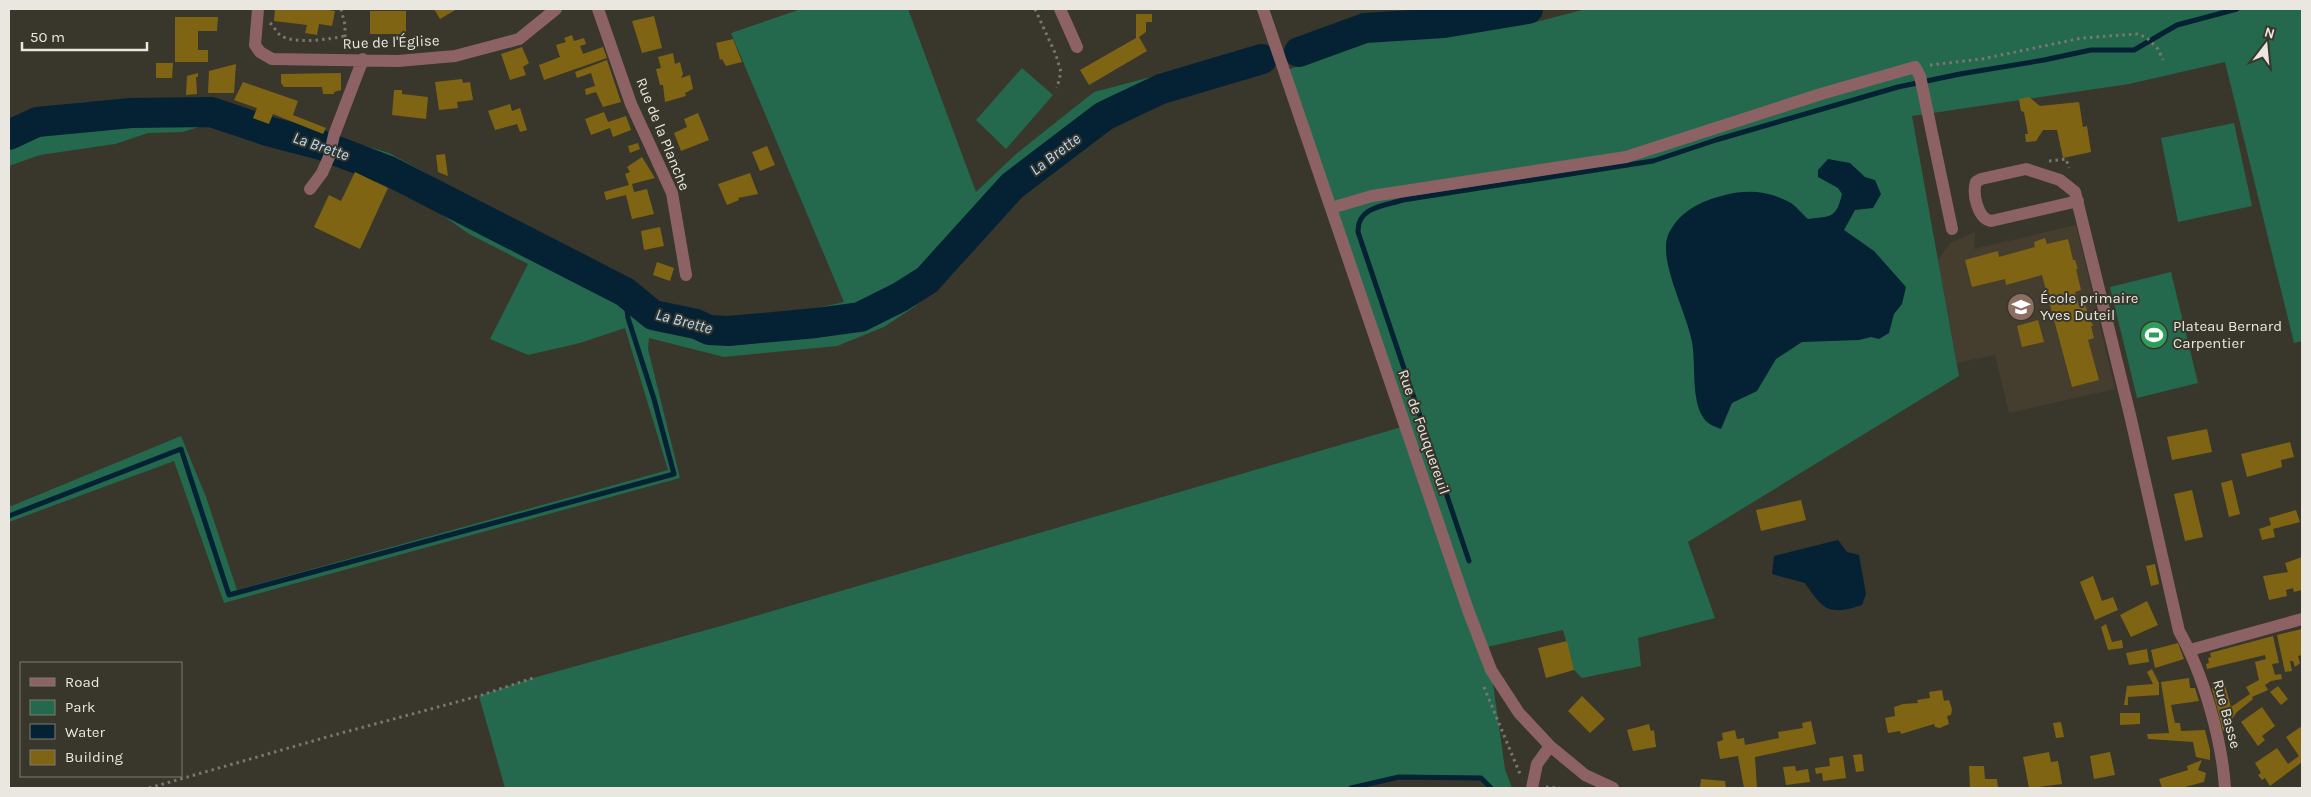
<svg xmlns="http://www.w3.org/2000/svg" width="2311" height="797" font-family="Karla,sans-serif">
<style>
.built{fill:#453e2f}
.green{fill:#24694d}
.water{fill:#052134}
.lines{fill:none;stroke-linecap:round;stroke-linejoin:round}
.stream{stroke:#052134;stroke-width:5}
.river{stroke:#052134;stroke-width:30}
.building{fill:#7f6513}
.path{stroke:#7a786e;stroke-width:3;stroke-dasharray:2.5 4;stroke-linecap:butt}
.minor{stroke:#8d6265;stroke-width:12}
.labels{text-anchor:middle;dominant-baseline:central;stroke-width:4;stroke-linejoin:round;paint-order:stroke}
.street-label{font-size:15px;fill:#e9e7e0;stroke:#39362b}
.poi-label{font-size:15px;fill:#e9e7e0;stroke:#39362b;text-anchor:start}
.water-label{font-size:16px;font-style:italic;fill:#b3dcfc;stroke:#39362b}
</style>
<rect width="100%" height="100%" fill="#39362b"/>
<path class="built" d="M2076,225L2115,389L2009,413L1995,355L1957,363L1938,260L1950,243L1975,232L1974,249Z"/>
<path class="green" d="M801,9H908L976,192L1016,154L1094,92L1257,49L1263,72L1178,97L1113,121L1024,191L952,275L914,307L884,327L837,346L724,357L649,338L648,349L680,478L224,603L174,461L9,522V507L181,436L206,497L237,590L668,470L625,328L580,343L528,355L490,339L528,264L469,234L438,212L349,161L225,127L206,125L182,132L148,133L115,144L40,155L9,166V120L76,103L173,98L183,104L228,108L270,127L280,122L326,138L349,141L389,153L477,201L496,218L601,272L647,299L690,315L730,317L799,312L844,302L731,33Z
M1586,9H2302V341L2294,343L2225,62L2129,84L1912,116L1959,376L1688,542L1715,618L1638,638L1641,666L1582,678L1574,670L1563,630L1482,648L1491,670L1505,769L1512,788H1491L1481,778L1399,777L1352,788H505L479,696L533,678L728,624L1405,426L1284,71L1382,38L1536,22Z
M1022,68L1053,95L1006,149L976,120Z
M2234,123L2252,206L2178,222L2161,138Z
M2171,272L2198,383L2137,398L2110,287Z"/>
<path class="water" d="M1828,159L1850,163L1865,177L1875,180L1881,194L1873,208L1855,210L1844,230L1874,251L1906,287L1902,304L1894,314L1889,333L1879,339L1871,337L1859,340L1802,342L1776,359L1757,391L1732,403L1721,429C1713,426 1707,424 1703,417C1691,399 1696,363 1692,342C1687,313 1658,261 1668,235C1679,211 1701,201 1725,195C1748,189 1770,191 1791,203C1797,207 1802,214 1808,219C1831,216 1836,219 1842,194L1838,188L1818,177V170Z
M1838,540L1847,552L1859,555L1866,594L1862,605C1829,616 1823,610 1805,583L1772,574L1774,556Z"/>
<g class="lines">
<path class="stream" d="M9,516L181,449L229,595L674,474L654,399L628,318L625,292
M1469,561L1358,232C1357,207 1384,206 1403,200L1653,161L1716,140L1898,87L1960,74L2044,60L2091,50H2134L2177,25L2237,9
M1351,788L1399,777L1481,778L1491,788"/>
<path class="river" d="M1299,52L1365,28L1444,23L1528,9
M9,135L37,122L131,113L211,112L271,132L321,145L389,171L625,292L653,315L696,324L709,330L729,331L816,323L860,317L900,297L927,280L1012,186L1104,116L1161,89L1262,59"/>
</g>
<path class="building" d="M275,9H321L335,11L332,26L319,24L317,35L305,33L307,25L274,21Z
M434,9H457L440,19Z
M370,11H406V34H370Z
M1136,14H1152V22H1146V32L1139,37L1147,51L1089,85L1080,70L1136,38Z
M654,16L662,48L642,53L632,21Z
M175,17H218L217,31H198V50H208V62H175Z
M572,35L574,41L584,38L586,44L580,46L583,54L603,47L607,58L544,80L539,65L560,57L556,45L566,42L564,38Z
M733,39L742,62L726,66L722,59L720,60L716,43Z
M522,47L529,63L523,67L526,75L510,80L501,54Z
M673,53L675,64L680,62L683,74L681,78L690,75L693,89L685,93L686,96L665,102L663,85H660L656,69L661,68L658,57Z
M607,60L621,102L603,107L596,92L586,95L585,89L595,86L591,73L577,78L575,72Z
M156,63H173L172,78H156Z
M236,64L234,93H208L209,71Z
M198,73V77H196L197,94L186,95L187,76Z
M341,73V90L334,92V94H323L322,87H284L281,83V74Z
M462,79L463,83L470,82L473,100L457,102L458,108L439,110L435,82Z
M243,82L298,101L293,115L326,128L323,134L273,114L269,124L253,118L257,108L234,100Z
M394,90H402V94L428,97L426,119L392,115Z
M2029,97L2040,106L2079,102L2083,127L2087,126L2091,152L2063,158L2057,130H2043L2036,141L2026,142L2025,134H2028L2024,112L2021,111L2019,99Z
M510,104L512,111L520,108L527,130L520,132L517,124L495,130L488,111Z
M604,112L608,122L626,116L631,130L613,137L610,128L591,135L585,119Z
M698,113L709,140L681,151L674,133L687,127L684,119Z
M638,143L640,149L630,153L628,146Z
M767,146L775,165L760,171L752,152Z
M445,154L448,176L438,172L436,155Z
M642,157L655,178L632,184L634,192L647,189L654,214L632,219L626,195L606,200L604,192L629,185L625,174L630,172L627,167Z
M355,172L388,188L360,249L314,227L329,195L341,201Z
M750,173L758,194L738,198L739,200L727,205L718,184Z
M660,227L664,246L644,250L641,231Z
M2045,238L2047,244L2068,239L2073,260H2075L2078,269H2076L2081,290L2075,292L2079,306L2085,305L2093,326H2091L2094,338L2088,340L2099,380L2072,387L2042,275L2006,285L2005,279L1972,287L1965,260L1998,251L1999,257L2035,247L2034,242Z
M657,262L674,268L670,281L653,275Z
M2038,320L2044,342L2022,347L2017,326Z
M2207,429L2212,452L2172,460L2167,437Z
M2290,442L2294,457L2281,460L2282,467L2247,477L2241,454Z
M2232,480L2240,514L2229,517L2221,483Z
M2192,490L2203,537L2185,541L2174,494Z
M1801,500L1806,520L1761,531L1756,510Z
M2296,510L2300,522L2273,529L2275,537L2262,540L2259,529L2271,525L2269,518Z
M2302,557V590L2294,592L2293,588L2286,590L2287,596L2269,600L2263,576L2288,572L2285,563Z
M2155,564L2159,584L2151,586L2146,566Z
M2093,576L2102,601L2113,597L2118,610L2095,620L2080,582Z
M2147,601L2158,625L2131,637L2120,615Z
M2106,624L2112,642L2122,640L2123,648L2108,650L2101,627Z
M2302,629V655L2298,656L2300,663L2295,667L2293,661H2290L2292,671L2285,672L2277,635Z
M2273,636L2279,663L2272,664L2275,675L2281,674L2282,679L2271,681L2265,685L2268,690L2252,697L2253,699L2237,712L2223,731L2212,688L2225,685L2231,707L2250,694L2246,687L2259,680L2255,662L2266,659L2265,655L2207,669L2206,664L2209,663L2208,658L2211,657L2210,653Z
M1567,641L1574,670L1546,678L1538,648Z
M2178,643L2184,659L2155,668L2151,650Z
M2147,649L2149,662L2129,665L2126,653Z
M2152,669L2159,683V695L2128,697V705H2124L2127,686L2153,684L2147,672Z
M2189,678L2190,688H2195L2199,701L2171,705L2175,723H2180L2181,731L2205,730L2210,750V760L2196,757L2193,742L2148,739L2147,734L2169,733L2161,682Z
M2278,686L2288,699L2281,705L2270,692Z
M1942,690L1944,701L1949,700L1952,709L1951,715L1947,716L1949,724L1940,728L1935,727L1934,724L1901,734L1900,731L1888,733L1885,718L1895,716L1894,707L1903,704L1918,703L1917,700L1930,698L1929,692Z
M1582,696L1605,719L1590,733L1568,711Z
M2262,707L2275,726L2262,736L2265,740L2258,746L2241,722Z
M2120,713H2140V724L2120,725Z
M1811,721L1816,744L1755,757L1757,788H1744L1738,756L1720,759L1717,742L1723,740L1722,733L1735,730L1737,739L1744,738L1745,745L1779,738L1778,732L1803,728L1802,723Z
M2061,722L2064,737L2056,738L2053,723Z
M1649,724L1651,731L1654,730L1656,747L1633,751L1627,730Z
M2302,726V762L2270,786L2265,778L2262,780L2258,775L2261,773L2255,763L2277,748L2288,764L2299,756L2286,737Z
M2049,752L2051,762L2058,761L2062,784L2029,788L2023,757Z
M2110,752L2115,775L2094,779L2090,756Z
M1862,754L1864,771L1856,772L1853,755Z
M1843,756L1846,778L1823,781L1822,773L1816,774L1815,768L1830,766L1829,758Z
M2202,760L2198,770L2206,773L2204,782L2181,788H2162L2159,779L2188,770L2187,766Z
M1795,766L1796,771L1808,769L1810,782L1786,785L1783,767Z
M1969,766H1984L1985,779H1997L1998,788H1970Z
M1701,779L1725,781L1726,788H1700Z"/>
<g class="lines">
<path class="path" d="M341,9L345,25V48
M1035,9L1056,55L1061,72L1057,88
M270,23C274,26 276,32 280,35C293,45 331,39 345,36
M1930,65L1982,59L2082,38L2137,34L2146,37L2158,49L2163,60
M2049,161L2066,159L2069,168
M1484,687L1520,774
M1546,787L1560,788
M149,788L334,735L479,696L533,678"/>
<path class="minor" d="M258,9L255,45L260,52L272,59L398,61L455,56L519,39L556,9
M598,9L631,104L672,193L686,275
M1060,9L1077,47
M1263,9L1468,610L1491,670L1519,713L1550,746L1585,775L1613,788
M310,189L322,173L329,157L334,135L363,59
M2078,201L1991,221C1978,219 1972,194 1976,182L1981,179L2026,169L2060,180L2075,192L2130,415L2179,631C2203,673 2222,740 2225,788
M1331,208L1372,196L1626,157L1821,94L1915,67L1920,76L1952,229
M2190,650L2302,619
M1532,788L1537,764L1550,746"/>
</g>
<defs>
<g id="school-disc" transform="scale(1.4375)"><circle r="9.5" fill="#8d6e63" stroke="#39362b"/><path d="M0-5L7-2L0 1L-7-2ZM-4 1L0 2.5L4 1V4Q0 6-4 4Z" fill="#fff"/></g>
<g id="stadium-disc" transform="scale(1.4375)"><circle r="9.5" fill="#2e9e5b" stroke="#39362b"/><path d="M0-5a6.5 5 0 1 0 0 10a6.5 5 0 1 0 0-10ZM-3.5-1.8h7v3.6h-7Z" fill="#fff"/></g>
</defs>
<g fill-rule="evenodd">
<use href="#school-disc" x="2021" y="307"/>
<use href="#stadium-disc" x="2154" y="335"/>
</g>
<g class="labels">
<g class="street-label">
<text transform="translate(391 42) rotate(-2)">Rue de l'Église</text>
<text transform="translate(663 134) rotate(68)">Rue de la Planche</text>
<text transform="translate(1424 432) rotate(71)">Rue de Fouquereuil</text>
<text transform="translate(2227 714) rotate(75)">Rue Basse</text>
</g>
<g class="poi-label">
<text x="2040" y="298">École primaire<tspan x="2040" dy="17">Yves Duteil</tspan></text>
<text x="2173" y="326">Plateau Bernard<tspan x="2173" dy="17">Carpentier</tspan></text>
</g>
<g class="water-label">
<text transform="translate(321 146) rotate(19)">La Brette</text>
<text transform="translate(1055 154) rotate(-37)">La Brette</text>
<text transform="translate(684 321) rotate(15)">La Brette</text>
</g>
</g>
<rect width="2311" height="797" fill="none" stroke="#e9e7e0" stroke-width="20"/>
<rect x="20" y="662" width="162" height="115" fill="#39362b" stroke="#7f7d73"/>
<rect x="30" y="678" width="25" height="8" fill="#8d6265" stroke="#7f7d73"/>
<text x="65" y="687" font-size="15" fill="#e9e7e0">Road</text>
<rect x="30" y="700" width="25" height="15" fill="#24694d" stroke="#7f7d73"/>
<text x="65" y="712" font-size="15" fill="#e9e7e0">Park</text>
<rect x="30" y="724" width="25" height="15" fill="#052134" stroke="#7f7d73"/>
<text x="65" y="737" font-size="15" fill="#e9e7e0">Water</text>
<rect x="30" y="750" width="25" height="15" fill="#7f6513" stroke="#7f7d73"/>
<text x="65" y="762" font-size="15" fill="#e9e7e0">Building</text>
<g transform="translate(2266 45) rotate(16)" stroke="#39362b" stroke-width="4" paint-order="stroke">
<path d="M0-4L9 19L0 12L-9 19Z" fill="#e9e7e0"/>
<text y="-8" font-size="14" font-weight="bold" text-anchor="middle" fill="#e9e7e0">N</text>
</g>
<path d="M22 42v8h125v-8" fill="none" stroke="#e9e7e0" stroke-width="2.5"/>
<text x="30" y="42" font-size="15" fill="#e9e7e0" stroke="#39362b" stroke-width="4" paint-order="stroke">50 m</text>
</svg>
